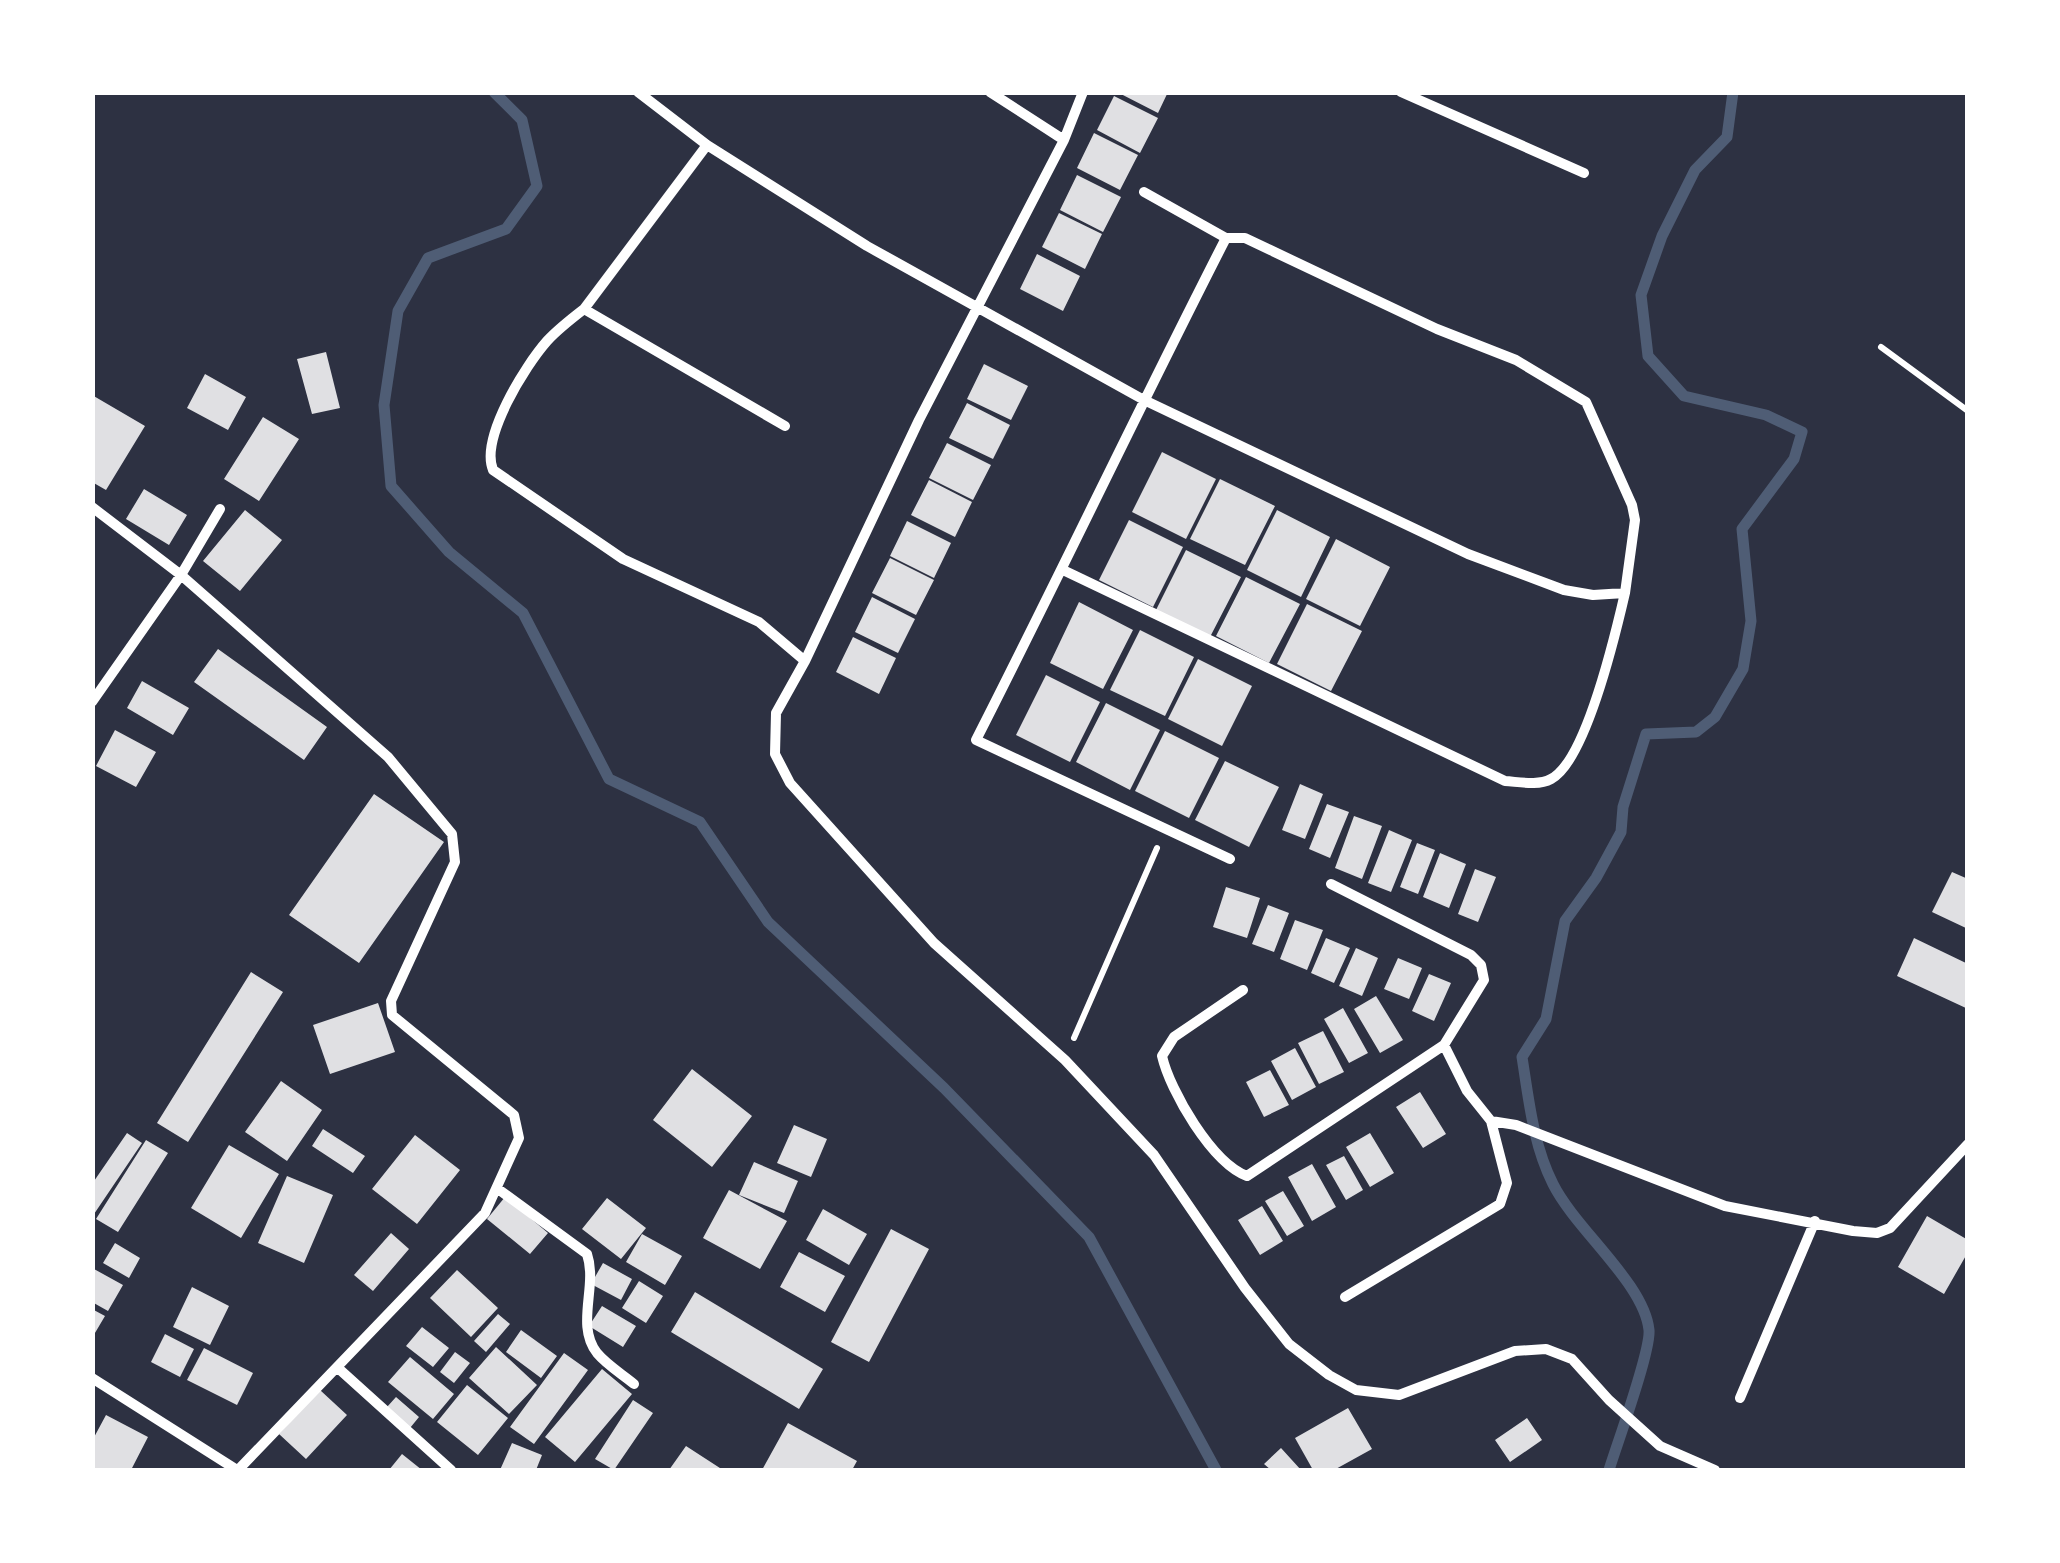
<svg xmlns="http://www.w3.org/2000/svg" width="2060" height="1563" font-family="Commissioner,sans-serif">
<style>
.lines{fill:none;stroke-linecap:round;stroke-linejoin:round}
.stream{stroke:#4f5d75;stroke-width:11}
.building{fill:#e0e0e3}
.path{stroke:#fff;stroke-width:6}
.minor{stroke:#fff;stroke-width:10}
</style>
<rect width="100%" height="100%" fill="#2d3142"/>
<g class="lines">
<path class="stream" d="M494,92L522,120L537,186L506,229L428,258L398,311L384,405L391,486L449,552L523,613L609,779L700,822L768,922L944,1088L1089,1237L1216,1470
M1609,1470C1617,1444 1651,1351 1649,1330C1644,1283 1576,1230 1553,1184C1533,1144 1529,1101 1522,1057L1546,1019L1565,921L1596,878L1621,832L1623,807L1646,734L1696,732L1715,717L1743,669L1751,621L1742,529L1794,459L1802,432L1766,415L1684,396L1648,356L1641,295L1662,236L1695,170L1727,137L1733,92"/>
</g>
<path class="building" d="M1117,92H1168L1158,113Z
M1114,96L1158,118L1140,153L1097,130Z
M1094,133L1138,155L1120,190L1077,168Z
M1077,175L1121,197L1103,232L1060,210Z
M1059,213L1102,234L1085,269L1042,247Z
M1037,254L1080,276L1063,311L1020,289Z
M326,352L340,408L312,414L297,359Z
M984,364L1028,386L1011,420L967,399Z
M205,374L246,397L228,430L187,408Z
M92,395L145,426L106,490L92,482Z
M967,403L1010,425L993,459L949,438Z
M263,417L299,439L259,501L224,479Z
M947,443L991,465L973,500L929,478Z
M1162,452L1216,479L1186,539L1132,512Z
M1220,479L1275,506L1245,565L1190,539Z
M929,480L972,502L955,537L911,515Z
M144,489L187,515L169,545L126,519Z
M245,510L282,540L240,591L203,561Z
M1277,510L1330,537L1301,597L1247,570Z
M1129,520L1183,547L1153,607L1099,580Z
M907,521L951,543L934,578L890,556Z
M1336,539L1390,567L1360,626L1306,599Z
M1186,550L1241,577L1210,637L1156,610Z
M890,558L934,580L916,615L872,593Z
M1246,577L1300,604L1269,663L1216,636Z
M872,597L915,619L898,653L855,632Z
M1079,602L1133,630L1103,689L1050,663Z
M1307,604L1362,631L1331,691L1277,664Z
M1140,630L1194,657L1165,716L1110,690Z
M853,637L896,658L879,694L836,672Z
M218,649L327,727L304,760L194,682Z
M1198,659L1252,686L1222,746L1168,719Z
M1046,675L1100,702L1070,762L1016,735Z
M142,681L189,708L173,735L127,708Z
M1106,703L1160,730L1130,790L1076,762Z
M115,730L156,752L136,787L96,766Z
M1165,731L1219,758L1189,818L1135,791Z
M1225,761L1279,787L1249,847L1195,820Z
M1300,784L1323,794L1305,839L1282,830Z
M374,794L444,842L359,963L289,915Z
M1327,804L1349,812L1330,858L1309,849Z
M1354,816L1382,826L1362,879L1335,868Z
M1389,830L1412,840L1391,892L1368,883Z
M1417,843L1435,850L1418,894L1400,887Z
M1440,853L1466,864L1449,908L1423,897Z
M1475,869L1496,877L1478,922L1458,914Z
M1952,872L1968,879V929L1932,912Z
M1226,887L1260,898L1247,938L1213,927Z
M1268,905L1289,913L1274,952L1252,944Z
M1295,920L1323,930L1307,970L1280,959Z
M1326,938L1350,948L1334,983L1311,973Z
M1914,938L1968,964V1009L1897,976Z
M1356,948L1378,958L1362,996L1339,986Z
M1398,958L1422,968L1409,999L1384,989Z
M251,972L283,992L188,1142L157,1123Z
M1429,974L1451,983L1434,1021L1412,1011Z
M1376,996L1403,1040L1380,1053L1354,1009Z
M378,1003L395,1052L330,1074L313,1025Z
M1343,1008L1368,1053L1349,1063L1324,1019Z
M1323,1031L1344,1072L1319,1084L1298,1043Z
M1295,1048L1316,1087L1292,1100L1271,1061Z
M692,1069L752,1116L712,1167L653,1120Z
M1270,1070L1289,1105L1264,1117L1246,1082Z
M281,1081L322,1110L287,1161L245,1132Z
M1420,1092L1446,1134L1423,1148L1396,1107Z
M794,1125L827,1139L811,1177L777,1163Z
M323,1129L365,1156L353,1173L312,1146Z
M127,1133L142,1143L92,1217V1184Z
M1370,1133L1394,1173L1370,1187L1346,1147Z
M415,1135L460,1170L417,1224L372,1189Z
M146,1140L168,1153L118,1232L96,1219Z
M229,1145L279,1174L241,1238L191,1208Z
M1344,1156L1363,1190L1346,1200L1326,1165Z
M754,1162L798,1181L784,1213L739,1195Z
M1312,1164L1336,1207L1312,1221L1288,1177Z
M287,1176L333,1195L304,1263L258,1243Z
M729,1190L787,1221L760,1269L703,1238Z
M1283,1191L1304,1226L1287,1236L1265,1201Z
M505,1197L548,1233L530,1254L487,1219Z
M607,1198L646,1228L621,1259L582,1229Z
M1262,1206L1283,1241L1260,1255L1238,1220Z
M823,1209L867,1234L849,1265L806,1240Z
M1927,1216L1968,1240V1252L1944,1294L1898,1267Z
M891,1229L929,1249L869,1362L831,1342Z
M391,1233L409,1249L373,1291L354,1275Z
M642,1234L682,1256L665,1285L626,1262Z
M115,1243L140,1258L129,1278L103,1263Z
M799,1252L845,1276L825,1312L780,1287Z
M603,1263L632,1279L621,1300L591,1284Z
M94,1269L123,1285L108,1311L92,1302Z
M457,1270L498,1308L471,1337L430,1298Z
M639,1281L663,1296L646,1323L622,1308Z
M192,1287L229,1306L210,1345L173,1327Z
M695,1292L823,1369L799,1409L671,1332Z
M602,1306L636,1326L623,1347L589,1326Z
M92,1309L105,1316L92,1338Z
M498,1314L510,1324L486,1352L474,1341Z
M422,1327L449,1348L433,1367L406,1346Z
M521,1330L557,1356L541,1378L506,1352Z
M165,1334L194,1349L180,1377L151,1362Z
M496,1347L537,1385L509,1414L469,1378Z
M204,1348L253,1373L237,1405L187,1380Z
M455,1352L470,1363L454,1383L440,1372Z
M564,1353L588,1370L534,1444L510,1427Z
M410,1357L454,1394L433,1419L388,1382Z
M602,1369L632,1394L575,1462L545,1437Z
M467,1385L508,1418L478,1455L437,1422Z
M320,1390L347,1415L306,1459L279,1434Z
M396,1397L419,1417L410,1428L387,1407Z
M633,1400L653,1413L614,1470L595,1459Z
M1348,1408L1372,1449L1334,1470H1313L1295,1438Z
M106,1415L148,1437L131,1470H92V1441Z
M1527,1418L1542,1440L1510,1462L1495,1440Z
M788,1423L857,1461L852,1470H762Z
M512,1443L542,1455L536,1470H500Z
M686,1446L723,1470H669Z
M1281,1448L1301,1470H1271L1264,1464Z
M402,1454L422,1470H389Z"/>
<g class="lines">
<path class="path" d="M1881,347L1968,411
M1074,1038L1157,848"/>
<path class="minor" d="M638,92L707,145L867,246L1144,400L1468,554L1564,590L1593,595L1625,593L1635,520L1632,505L1586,402L1516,360L1437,329L1245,238H1226L1144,192
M990,92L1064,140
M1083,92L1064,140L919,420L805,661L776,713L775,754L790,783L934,943L1065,1060L1154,1155L1245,1288L1289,1344L1329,1375L1356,1390L1399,1395L1515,1351L1546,1349L1572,1359L1609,1400L1660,1446L1715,1470
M1401,92L1584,173
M707,145L584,309L785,426
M1226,238C1141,404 1061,573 976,740L1230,859
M584,309C571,319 558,329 547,341C525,366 480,438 493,470L623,559L759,622L805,661
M92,507L181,575L388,757L452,834L455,862L391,1001L392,1015L514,1115L519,1138L485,1213L238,1470
M1063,570L1505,781C1520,782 1538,786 1551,779C1586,761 1616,632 1625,593
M92,702L181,575L220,509
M1243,990L1174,1037L1162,1056C1170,1091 1212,1163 1247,1176L1444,1045L1484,980L1481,965L1471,955L1331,884
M1444,1045L1467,1091L1491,1121L1516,1125L1725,1206L1853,1231L1877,1233L1890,1228L1968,1144
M498,1189L587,1254C598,1286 575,1325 597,1353C607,1365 622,1374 634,1384
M1345,1297L1500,1204L1507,1183L1491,1121
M338,1368L451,1470
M92,1378L237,1470
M1740,1398L1815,1221"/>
</g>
<rect width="2060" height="1563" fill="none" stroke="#ffffff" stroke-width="190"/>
</svg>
